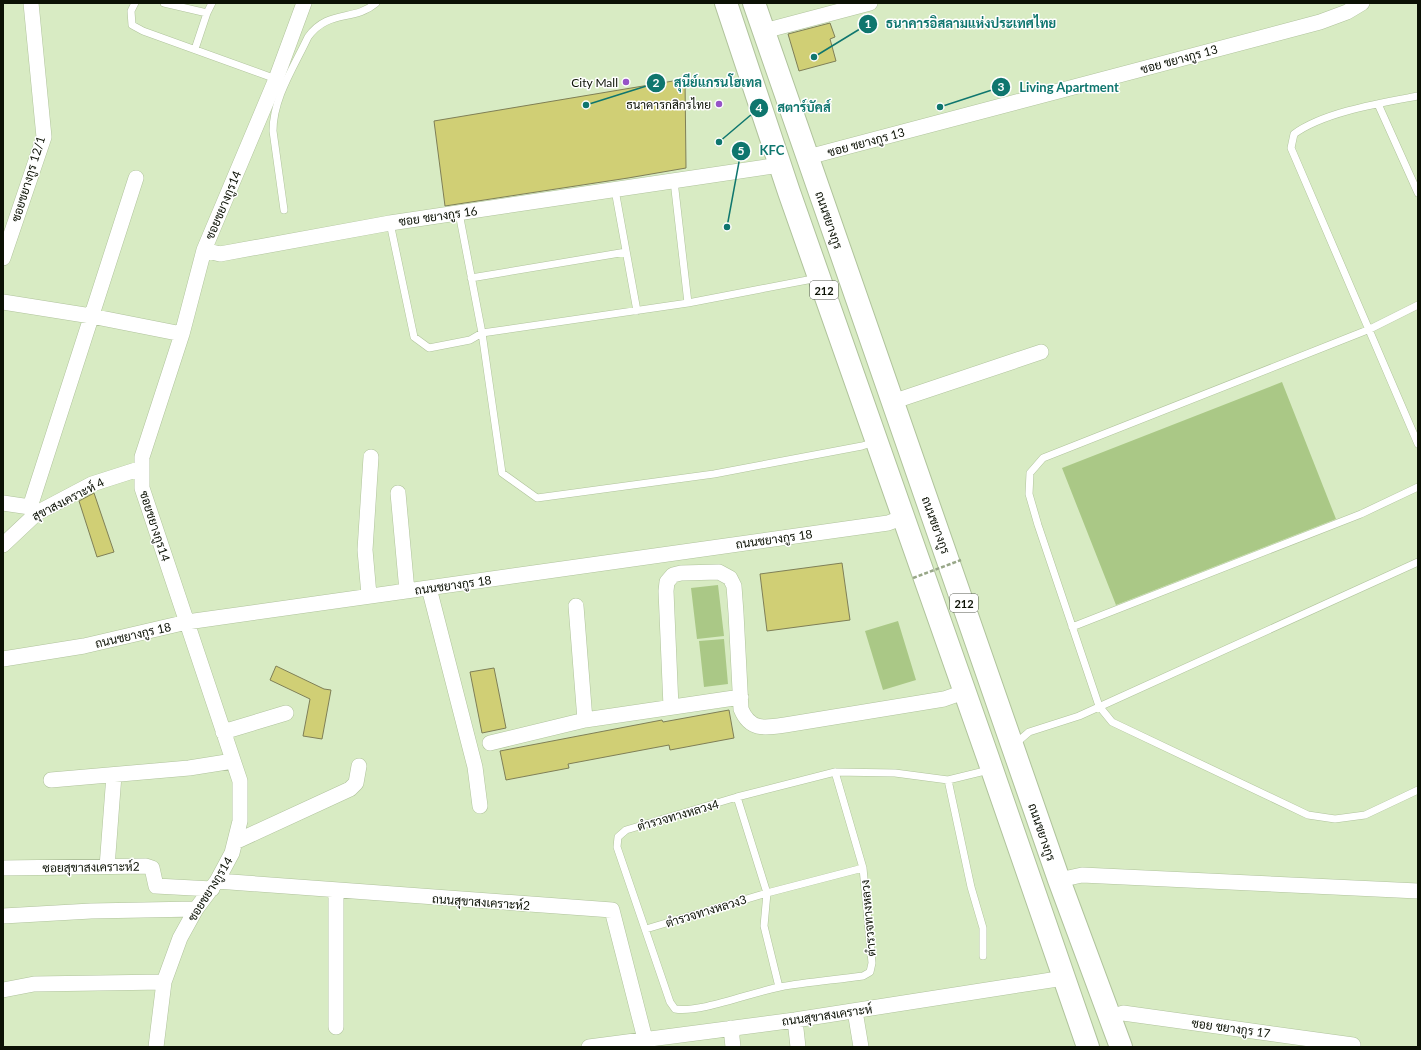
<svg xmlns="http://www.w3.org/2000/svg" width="1421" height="1050" font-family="Lato,Sarabun,sans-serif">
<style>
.green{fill:#aac886}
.building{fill:#d0cf75;stroke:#7f7f57}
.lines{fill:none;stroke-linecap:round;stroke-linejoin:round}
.service-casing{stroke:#b0c39c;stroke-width:8}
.minor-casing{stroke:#b0c39c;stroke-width:16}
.primary-casing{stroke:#b0c39c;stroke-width:24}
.service{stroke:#fff;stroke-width:7}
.minor{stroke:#fff;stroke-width:15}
.primary{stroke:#fff;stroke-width:22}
.path-bridge{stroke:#98a788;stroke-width:2.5;stroke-dasharray:4 2;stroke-linecap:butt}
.poi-dot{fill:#9653c7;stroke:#fff;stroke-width:1.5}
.labels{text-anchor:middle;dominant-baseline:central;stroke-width:3;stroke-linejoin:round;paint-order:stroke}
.shield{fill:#fff;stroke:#54584f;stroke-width:1}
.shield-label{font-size:11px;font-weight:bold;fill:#0b1104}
.street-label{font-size:12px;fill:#0b1104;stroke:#fff}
.poi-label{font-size:12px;fill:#0b1104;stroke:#fff;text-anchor:end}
.leader{fill:none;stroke:#0f766e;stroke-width:1.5}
.callout-dot{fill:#0f766e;stroke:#fff;stroke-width:1.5}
.mark-label{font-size:12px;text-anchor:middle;font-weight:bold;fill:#fff}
.callout-label{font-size:13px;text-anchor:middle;font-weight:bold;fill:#0f766e;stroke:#fff;stroke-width:3;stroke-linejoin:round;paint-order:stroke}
</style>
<rect width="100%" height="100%" fill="#d8ebc3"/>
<path class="green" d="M1282,382L1336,519L1116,605L1062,468Z
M718,585L724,636L697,639L691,588Z
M898,621L916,680L883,690L865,631Z
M724,639L728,684L704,687L699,641Z"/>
<path class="building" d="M830,23L835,37L830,39L836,61L799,71L788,34Z
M685,79L686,168L628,178L445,206L434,121Z
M94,493L114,552L97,557L79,501Z
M842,563L850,620L767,631L760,574Z
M276,666L324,689L331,690L322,739L303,736L310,699L270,680Z
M494,668L506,728L482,733L470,672Z
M729,710L734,738L670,750L669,745L568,764L569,768L506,780L500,751L662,720L663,722Z"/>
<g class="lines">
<g class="service-casing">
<path id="service" d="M135,3L131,11L132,25L143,31L276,79
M164,3L207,13L212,3
M195,49L207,13
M1418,96C1381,103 1324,112 1294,134L1291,148L1418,444
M1378,104L1418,193
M674,181L688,303
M615,190L637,311
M284,210L273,131C273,98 294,67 308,37C328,9 354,22 376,3
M459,213L482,333L502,473L537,498L714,474L862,446L875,442
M390,223L414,337L429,348L470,340L482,333L688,303L818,278
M471,278L626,252
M1418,305L1370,329L1043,458L1030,473L1029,494L1038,525L1099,706L1112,722L1308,815L1335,819L1365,815L1418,790
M1072,627L1361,514L1418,487
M1015,744L1029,732L1079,716L1418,562
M835,772L863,868L872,963L870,972L863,976C835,980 807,982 780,987C752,992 701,1013 675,1009L670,1002L617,847L618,837L626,830L737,797L835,772L895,773L948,780L989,770
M948,780L971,887L983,928V956
M737,797L767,893L764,926L779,987
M646,929L767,893L863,868"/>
</g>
<g class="minor-casing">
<path id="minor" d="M764,31L870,3
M808,157L1320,22L1347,12L1362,3
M204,250L220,254L390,223L780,165
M3,258L44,137L31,3
M3,302L91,316L182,334
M892,402L1041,352
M398,493L407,591
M3,503L30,507L136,178
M3,545L37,513L92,484L142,468
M429,588L475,767L480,806
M369,595L365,550L371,457
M576,606L585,720
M3,659L84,646L187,622L888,523L904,517
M671,707L666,591L667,582L673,575L681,573L719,572L730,578L734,586L736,613L741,709C750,731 765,728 785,725L944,699L964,692
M223,732L286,713
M490,743L585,720L741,697
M51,780L189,768L233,761
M235,842L350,789L356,783L359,766
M107,867L114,775
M3,868L146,866L152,868L156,886L212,889
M1059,880L1082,875L1418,891
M217,881L612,910L645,1039
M3,916L91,911L196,909
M3,990L34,984L164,982
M855,1011L861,1047
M1111,1017L1123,1013L1353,1045
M795,1020L798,1047
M336,1027V892
M731,1028L733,1047
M156,1047L164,982L180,938L196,909L217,881L232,853L240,821V781L142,488V457L182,334L204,250L276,79L304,3
M589,1047L795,1020L1064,978"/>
</g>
<g class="primary-casing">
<path id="primary" d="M726,3L789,192L987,755L1088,1047
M754,3L1059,880L1121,1047"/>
</g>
<use href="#service" class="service"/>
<use href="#minor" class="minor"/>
<use href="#primary" class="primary"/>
<path class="path-bridge" d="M913,578L961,560"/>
</g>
<g class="poi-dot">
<circle cx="626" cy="82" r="4"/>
<circle cx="719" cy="104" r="4"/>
</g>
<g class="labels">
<g class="shield">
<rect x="810" y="281" width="28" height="18" rx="3"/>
<rect x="950" y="594" width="28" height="18" rx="3"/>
</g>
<g class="shield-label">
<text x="824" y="290">212</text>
<text x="964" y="603">212</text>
</g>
<g class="street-label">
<text transform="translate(1179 59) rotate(-15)">ซอย ชยางกูร 13</text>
<text transform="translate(866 142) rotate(-15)">ซอย ชยางกูร 13</text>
<text transform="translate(28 179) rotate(-73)">ซอยชยางกูร 12/1</text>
<text transform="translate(223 205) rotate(-67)">ซอยชยางกูร14</text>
<text transform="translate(438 216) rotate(-8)">ซอย ชยางกูร 16</text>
<text transform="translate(829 220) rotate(71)">ถนนชยางกูร</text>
<text transform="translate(68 499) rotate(-27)">สุขาสงเคราะห์ 4</text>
<text transform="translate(936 525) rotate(70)">ถนนชยางกูร</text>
<text transform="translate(155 526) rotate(72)">ซอยชยางกูร14</text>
<text transform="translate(774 539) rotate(-8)">ถนนชยางกูร 18</text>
<text transform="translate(453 585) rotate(-8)">ถนนชยางกูร 18</text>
<text transform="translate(133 635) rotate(-13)">ถนนชยางกูร 18</text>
<text transform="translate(678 815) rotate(-16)">ตำรวจทางหลวง4</text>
<text transform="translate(1042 832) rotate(71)">ถนนชยางกูร</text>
<text transform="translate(91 867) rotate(-1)">ซอยสุขาสงเคราะห์2</text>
<text transform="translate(210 889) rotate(-58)">ซอยชยางกูร14</text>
<text transform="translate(481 902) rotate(4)">ถนนสุขาสงเคราะห์2</text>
<text transform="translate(706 911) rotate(-17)">ตำรวจทางหลวง3</text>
<text transform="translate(868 918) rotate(-95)">ตำรวจทางหลวง</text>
<text transform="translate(827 1015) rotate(-8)">ถนนสุขาสงเคราะห์</text>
<text transform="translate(1231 1028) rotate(8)">ซอย ชยางกูร 17</text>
</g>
<g class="poi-label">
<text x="618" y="82">City Mall</text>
<text x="711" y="104">ธนาคารกสิกรไทย</text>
</g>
</g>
<path class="leader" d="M814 57L868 24M586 105L656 83M940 107L1001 87M719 142L759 108M727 227L741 151"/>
<g class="callout-dot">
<circle cx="814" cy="57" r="4"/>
<circle cx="586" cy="105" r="4"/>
<circle cx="940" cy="107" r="4"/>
<circle cx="719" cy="142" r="4"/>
<circle cx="727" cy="227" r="4"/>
<circle cx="868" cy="24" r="10"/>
<circle cx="656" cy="83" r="10"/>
<circle cx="1001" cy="87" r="10"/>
<circle cx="759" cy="108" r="10"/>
<circle cx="741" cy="151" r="10"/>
</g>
<g class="mark-label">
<text x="868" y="28">1</text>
<text x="656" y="87">2</text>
<text x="1001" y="91">3</text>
<text x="759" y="112">4</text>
<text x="741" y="155">5</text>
</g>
<g class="callout-label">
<text x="971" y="28">ธนาคารอิสลามแห่งประเทศไทย</text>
<text x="718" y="87">สุนีย์แกรนโฮเทล</text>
<text x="1069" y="92">Living Apartment</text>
<text x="804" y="112">สตาร์บัคส์</text>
<text x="772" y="155">KFC</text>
</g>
<rect width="1421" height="1050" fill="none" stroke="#0b1104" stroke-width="8"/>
</svg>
